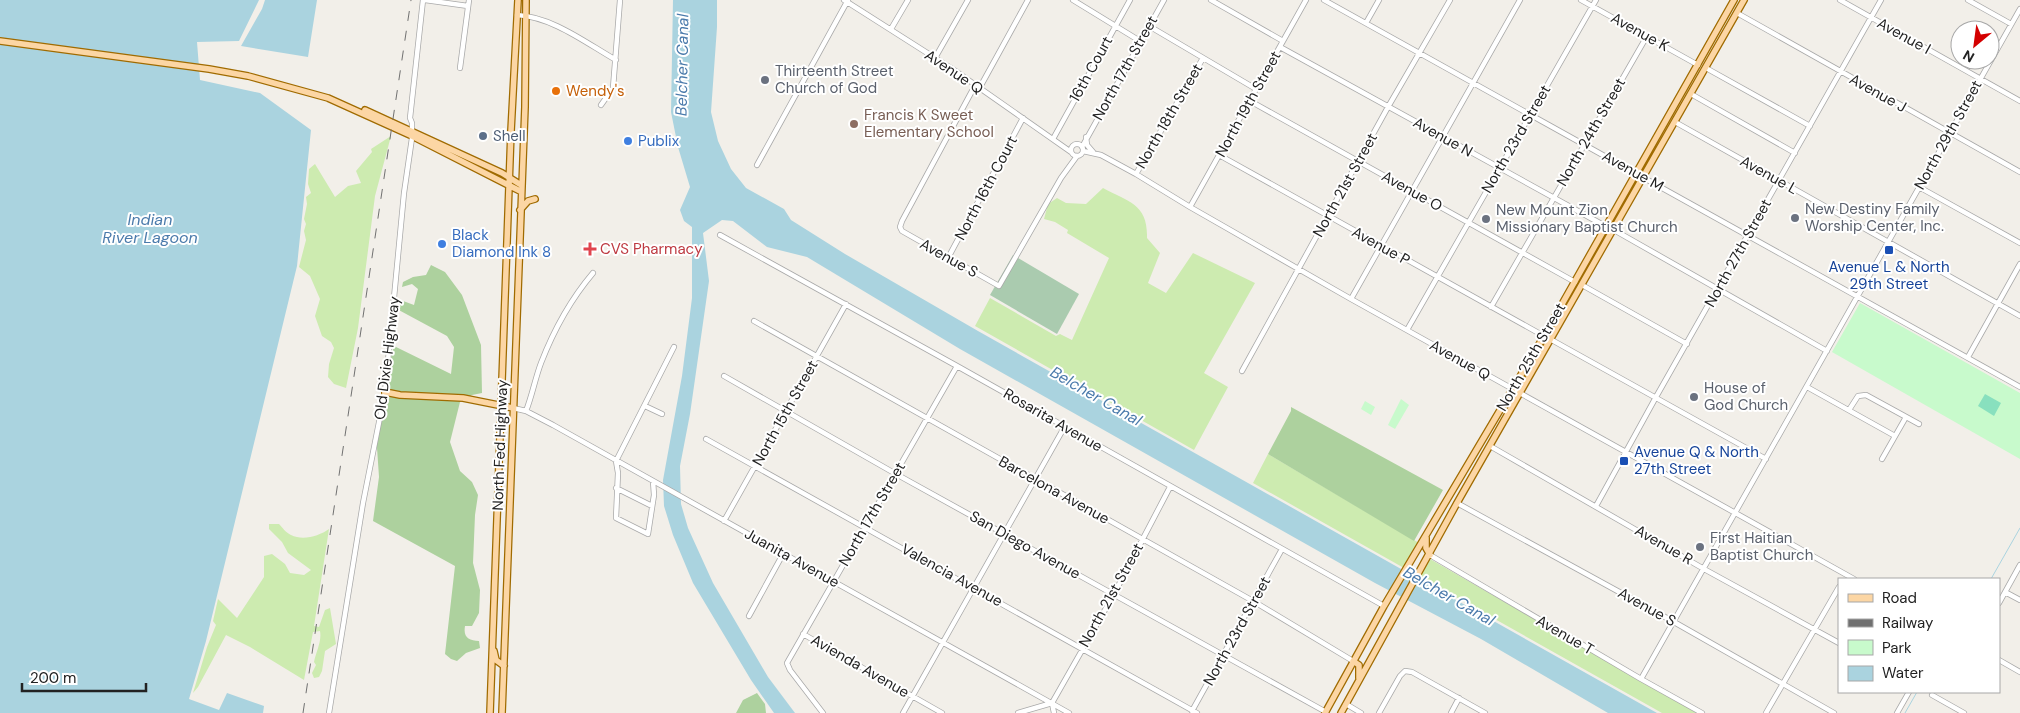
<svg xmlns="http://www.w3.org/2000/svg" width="2020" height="713" font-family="'DM Sans',sans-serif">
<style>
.grass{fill:#cdebb0}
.forest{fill:#add19e}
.cemetery{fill:#aacbaf}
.park{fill:#c8facc}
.pitch{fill:#88e0be}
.water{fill:#aad3df}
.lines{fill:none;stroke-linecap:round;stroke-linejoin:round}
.stream{stroke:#aad3df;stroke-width:1}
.minor-casing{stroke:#a9a9a9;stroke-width:6}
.major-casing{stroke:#a06b00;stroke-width:8}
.minor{stroke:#fff;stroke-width:4.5}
.major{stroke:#fcd6a4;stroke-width:5.5}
.rail{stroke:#707070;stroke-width:1;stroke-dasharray:10 10;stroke-linecap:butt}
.worship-dot{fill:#6b7280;stroke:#fff;stroke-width:2}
.food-dot{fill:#e8710a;stroke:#fff;stroke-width:2}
.education-dot{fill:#8d6e63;stroke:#fff;stroke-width:2}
.service-dot{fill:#5c6f8a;stroke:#fff;stroke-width:2}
.shop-dot{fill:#3f7fe0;stroke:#fff;stroke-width:2}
.health-dot{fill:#e0444e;stroke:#fff;stroke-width:2}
.transit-dot{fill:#1a4fb4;stroke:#fff;stroke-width:2}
.labels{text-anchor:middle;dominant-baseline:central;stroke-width:4;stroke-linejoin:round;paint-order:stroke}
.street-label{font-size:15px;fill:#222;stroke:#fff}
.worship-label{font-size:15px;fill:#5b616d;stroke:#fff;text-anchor:start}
.food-label{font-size:15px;fill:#c56008;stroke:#fff;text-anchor:start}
.education-label{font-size:15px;fill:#785e54;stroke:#fff;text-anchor:start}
.service-label{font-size:15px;fill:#4e5e75;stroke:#fff;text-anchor:start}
.shop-label{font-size:15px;fill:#366cbe;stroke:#fff;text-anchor:start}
.health-label{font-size:15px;fill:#be3a42;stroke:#fff;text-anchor:start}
.transit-label{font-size:15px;fill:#164399;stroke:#fff}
.water-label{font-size:16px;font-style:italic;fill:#4a7aab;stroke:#fff}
</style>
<rect width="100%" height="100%" fill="#f2efe9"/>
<path class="grass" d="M391,136L375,196L358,328L346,388L334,384L328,377L329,364L334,348L331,342L322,336L315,316L320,299L310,276L299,267L306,240L304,231L306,224L304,219L307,204L306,197L311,193L308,184L309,169L315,164L335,197L348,186L361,183L356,171L372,152L371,149Z
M1103,188C1129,202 1148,204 1147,238L1160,253L1148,283L1166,293L1193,253L1255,283L1204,373L1228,387L1194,450L975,326L990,298L1056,336L1060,334L1072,340L1109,258L1067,233L1068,230L1055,222L1044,219L1048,204L1057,198L1066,203L1086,204Z
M1268,454L1419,543L1404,568L1253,483Z
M269,524H279C282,527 286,533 291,535C303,541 319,536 329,529L314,626L319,627L325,610L330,608L336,644L325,651L322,671L319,677L314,678L312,673L316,665L314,662C316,652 322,641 320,631L313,632L304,680L250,647L226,635L198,687L193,693L207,647L216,625L213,621L218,599L237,618L264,577V556L272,554L285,564L290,573L304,575L311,570L288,553L282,542L269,529Z
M1430,559L1697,713H1662L1420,577Z"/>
<path class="forest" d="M431,265L445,272L462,295L481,345L482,393L472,395L460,402L450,442L460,471L472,482L478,495L475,515L473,563L480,590L479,613L472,626H465C463,638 469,640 479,641L480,648L466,653L457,661L451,659L445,654L455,566L373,521L379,477L376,433L382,393L394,346L451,374L454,347L447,336L395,308V298L414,305L418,289L412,284L402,287L403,282L413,277L426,275Z
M1291,407L1443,490L1414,541L1268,454L1291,411Z
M757,693L765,704L766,713H736L743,700Z"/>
<path class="cemetery" d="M1013,255L1079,294L1057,334L990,295Z"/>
<path class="park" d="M1860,303L2020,393V459L1832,352Z
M1401,399L1409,405L1395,429L1388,425Z
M1365,401L1375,407L1371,415L1361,409Z"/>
<path class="pitch" d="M1985,394L2001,403L1994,416L1978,406Z"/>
<path class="water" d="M0,0H259L239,41L197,42L200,80L260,93L311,130L297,266L206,641L189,699L219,710L227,693L264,706L263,713H0Z
M265,0H317L308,57L241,46L262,9Z
M673,0H717V27L711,112L718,141L731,169L746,188L784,209L791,220L845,254L978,331L1657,713H1608L1481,639L1375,583L960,349L807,257L767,247L733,221L722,220L703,233L709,281L690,414L680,466L681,504L688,528L713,583L768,677L795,713H774L751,680L693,583L673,535L664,506L663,480L682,376L692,298V227L684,221L680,210L690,187L678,147L671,112Z"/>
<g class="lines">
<path class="stream" d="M1991,579L2020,528
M1905,713L1917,692"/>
<g class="minor-casing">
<path id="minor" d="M425,0L468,6
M844,0L954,70L1071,152
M1028,0L979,89L972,91L902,221L900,227L902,231L999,286L1061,178L1077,156
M1073,0L1140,41
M1211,0L1283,41
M1324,0L2020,387
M1581,0L1698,65
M1840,0L2020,101
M1968,0L2011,24
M1737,13L2020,172
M517,15C553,17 586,43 616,60
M1366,23L1379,0
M1149,26L1256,89
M891,29L908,0
M1280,47L1607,227
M935,58L968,0
M460,68L469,0
M1706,68L1810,126
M1691,94L1795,153
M1250,101L1575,282
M601,105L613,88L620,0
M1675,122L2020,316
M1086,137L1087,145L1093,152
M1053,139L1130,0
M1071 150a6 6 0 1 1 12 0a6 6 0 1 1-12 0Z
M1082,147L1164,0
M1083,151L1101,155L1136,174L1190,207L1351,299L1854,579
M1219,155L1544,336
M757,165L848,0
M1136,174L1203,58
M1919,187L2020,243
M1190,207L1306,0
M1614,230L1827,351
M720,235L957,366L1384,606
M948,258L1023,118
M1582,285L1687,344
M1351,299L1520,0
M1491,307L1647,36
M754,321L1253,601L1353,661
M1407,330L1596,0
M1550,339L1766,459
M1968,357L2020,264
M1242,371L1388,107L1450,0
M724,376L896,474L1326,712
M1807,387L1895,436
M645,406L662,414
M513,408L526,411L553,425L1069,713
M1849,410L1858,396L1866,395L1919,424
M526,411C532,396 535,379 541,363C553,332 571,299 593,273
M706,439L1197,713
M1490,446L1704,569L1839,643
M1882,459L1906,417
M653,481L654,495L648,534L616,518L618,473L616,461L674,347
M616,488L652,506
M1457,503L1674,622L1834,713
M1596,506L1656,397L1881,0
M724,521L846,304
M1430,555L1641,679L1702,713
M2005,592L2020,600
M1999,603L2020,565
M749,616L783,554
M803,634L942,713
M1999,660L2020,672
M1641,679L2020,9
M1932,695L1964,713
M1052,703L1114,594L1170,487
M1052,703L1054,713
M1346,704L1361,713
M1192,711L1282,549
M329,713L363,503L385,392L404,193L412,138V123L410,118L423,0
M823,713L790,670L787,663L957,366
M903,713L1065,426
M1018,713L1052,703
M1379,713L1400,676L1405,671L1412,672L1485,713
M1451,713L1459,698
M1766,713L1839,587
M1897,713L1909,692"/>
</g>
<g class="major-casing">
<path id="major" d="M0,41L209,69L248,76L328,98L410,135L520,191
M365,110L502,173L521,185
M520,210L528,201L535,199
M385,392L400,395L463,398L513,408
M1426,538V548L1430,555
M494,651L496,660L504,666
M1353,661L1359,665V678
M490,713L511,131L518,0
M502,713L525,107L526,0
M1325,713L1384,606L1544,336L1734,0
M1341,713L1457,503L1744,0"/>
</g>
<use href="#minor" class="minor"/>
<use href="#major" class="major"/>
<path class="rail" d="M303,713L411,0"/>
</g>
<g class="worship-dot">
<circle cx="765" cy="80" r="5"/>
<circle cx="1795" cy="218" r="5"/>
<circle cx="1486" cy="219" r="5"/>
<circle cx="1694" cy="397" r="5"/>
<circle cx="1700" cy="547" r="5"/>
</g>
<circle class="food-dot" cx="556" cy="91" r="5"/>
<circle class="education-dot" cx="854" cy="124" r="5"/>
<circle class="service-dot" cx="483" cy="136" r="5"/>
<g class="shop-dot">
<circle cx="628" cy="141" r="5"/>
<circle cx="442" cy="244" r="5"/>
</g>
<path class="health-dot" d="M587.5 241.5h5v5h5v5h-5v5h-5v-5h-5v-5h5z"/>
<g class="transit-dot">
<rect x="1884" y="245" width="10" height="10" rx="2.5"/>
<rect x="1619" y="456" width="10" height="10" rx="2.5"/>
</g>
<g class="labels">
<g class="street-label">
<text transform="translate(1640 32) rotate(29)">Avenue K</text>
<text transform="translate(1904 36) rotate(29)">Avenue I</text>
<text transform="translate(1125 68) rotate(-61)">North 17th Street</text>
<text transform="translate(1091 69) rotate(-61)">16th Court</text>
<text transform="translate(954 72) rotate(34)">Avenue Q</text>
<text transform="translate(1878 93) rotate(29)">Avenue J</text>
<text transform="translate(1248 104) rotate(-61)">North 19th Street</text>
<text transform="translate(1169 116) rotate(-60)">North 18th Street</text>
<text transform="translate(1591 132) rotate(-60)">North 24th Street</text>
<text transform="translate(1948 135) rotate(-61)">North 29th Street</text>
<text transform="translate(1443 137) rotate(29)">Avenue N</text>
<text transform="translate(1516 139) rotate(-60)">North 23rd Street</text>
<text transform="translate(1633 171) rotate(29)">Avenue M</text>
<text transform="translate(1769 175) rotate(29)">Avenue L</text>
<text transform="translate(1345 185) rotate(-61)">North 21st Street</text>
<text transform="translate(986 188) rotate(-62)">North 16th Court</text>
<text transform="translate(1412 191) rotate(29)">Avenue O</text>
<text transform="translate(1381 246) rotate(29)">Avenue P</text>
<text transform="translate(1738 253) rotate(-61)">North 27th Street</text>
<text transform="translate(949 258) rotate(29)">Avenue S</text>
<text transform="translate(1531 357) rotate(-60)">North 25th Street</text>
<text transform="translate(387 358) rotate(-83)">Old Dixie Highway</text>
<text transform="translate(1460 360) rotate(29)">Avenue Q</text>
<text transform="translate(785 413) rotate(-61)">North 15th Street</text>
<text transform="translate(1053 420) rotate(30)">Rosarita Avenue</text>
<text transform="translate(500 445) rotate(-88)">North Fed Highway</text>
<text transform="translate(1054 490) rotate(29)">Barcelona Avenue</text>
<text transform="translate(872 514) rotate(-60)">North 17th Street</text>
<text transform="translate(1025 545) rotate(29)">San Diego Avenue</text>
<text transform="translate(1664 545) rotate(30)">Avenue R</text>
<text transform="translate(792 558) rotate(29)">Juanita Avenue</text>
<text transform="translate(952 575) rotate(29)">Valencia Avenue</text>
<text transform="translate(1111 595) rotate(-61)">North 21st Street</text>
<text transform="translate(1647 607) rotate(29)">Avenue S</text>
<text transform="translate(1237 631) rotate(-61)">North 23rd Street</text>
<text transform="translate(1565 635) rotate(30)">Avenue T</text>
<text transform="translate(860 666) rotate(30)">Avienda Avenue</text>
</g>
<g class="worship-label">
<text x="775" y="71">Thirteenth Street<tspan x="775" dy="17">Church of God</tspan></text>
<text x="1805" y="209">New Destiny Family<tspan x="1805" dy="17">Worship Center, Inc.</tspan></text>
<text x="1496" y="210">New Mount Zion<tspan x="1496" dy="17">Missionary Baptist Church</tspan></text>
<text x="1704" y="388">House of<tspan x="1704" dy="17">God Church</tspan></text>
<text x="1710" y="538">First Haitian<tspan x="1710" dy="17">Baptist Church</tspan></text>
</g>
<g class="food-label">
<text x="566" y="91">Wendy's</text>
</g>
<g class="education-label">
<text x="864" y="115">Francis K Sweet<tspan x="864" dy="17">Elementary School</tspan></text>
</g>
<g class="service-label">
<text x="493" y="136">Shell</text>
</g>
<g class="shop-label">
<text x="638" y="141">Publix</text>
<text x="452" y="235">Black<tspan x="452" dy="17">Diamond Ink 8</tspan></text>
</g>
<g class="health-label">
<text x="600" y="249">CVS Pharmacy</text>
</g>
<g class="transit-label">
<text x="1889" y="267">Avenue L &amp; North<tspan x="1889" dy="17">29th Street</tspan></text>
<text x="1634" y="452" text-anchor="start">Avenue Q &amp; North<tspan x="1634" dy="17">27th Street</tspan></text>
</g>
<g class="water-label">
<text transform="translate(682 65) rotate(-89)">Belcher Canal</text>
<text x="150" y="219">Indian<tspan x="150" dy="18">River Lagoon</tspan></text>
<text transform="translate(1096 396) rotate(30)">Belcher Canal</text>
<text transform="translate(1449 596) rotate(30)">Belcher Canal</text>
</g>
</g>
<rect x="1838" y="578" width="162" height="115" fill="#ffffff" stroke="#a7a7a7"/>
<rect x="1848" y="594" width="25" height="8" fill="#fcd6a4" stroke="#a7a7a7"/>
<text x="1882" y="603" font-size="15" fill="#222222">Road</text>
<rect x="1848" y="619" width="25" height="8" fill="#707070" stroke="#a7a7a7"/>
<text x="1882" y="628" font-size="15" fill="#222222">Railway</text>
<rect x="1848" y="640" width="25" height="15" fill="#c8facc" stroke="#a7a7a7"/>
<text x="1882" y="653" font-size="15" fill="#222222">Park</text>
<rect x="1848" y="666" width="25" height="15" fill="#aad3df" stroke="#a7a7a7"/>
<text x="1882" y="678" font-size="15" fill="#222222">Water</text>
<g transform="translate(1975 45) rotate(209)"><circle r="24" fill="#ffffff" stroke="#a7a7a7"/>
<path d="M0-4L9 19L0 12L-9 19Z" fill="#d40000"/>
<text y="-8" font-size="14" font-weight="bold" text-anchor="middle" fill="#222222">N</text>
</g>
<path d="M22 683v8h124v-8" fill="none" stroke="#222222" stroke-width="2.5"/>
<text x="30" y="683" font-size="15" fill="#222222" stroke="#ffffff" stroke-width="4" paint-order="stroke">200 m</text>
</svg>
